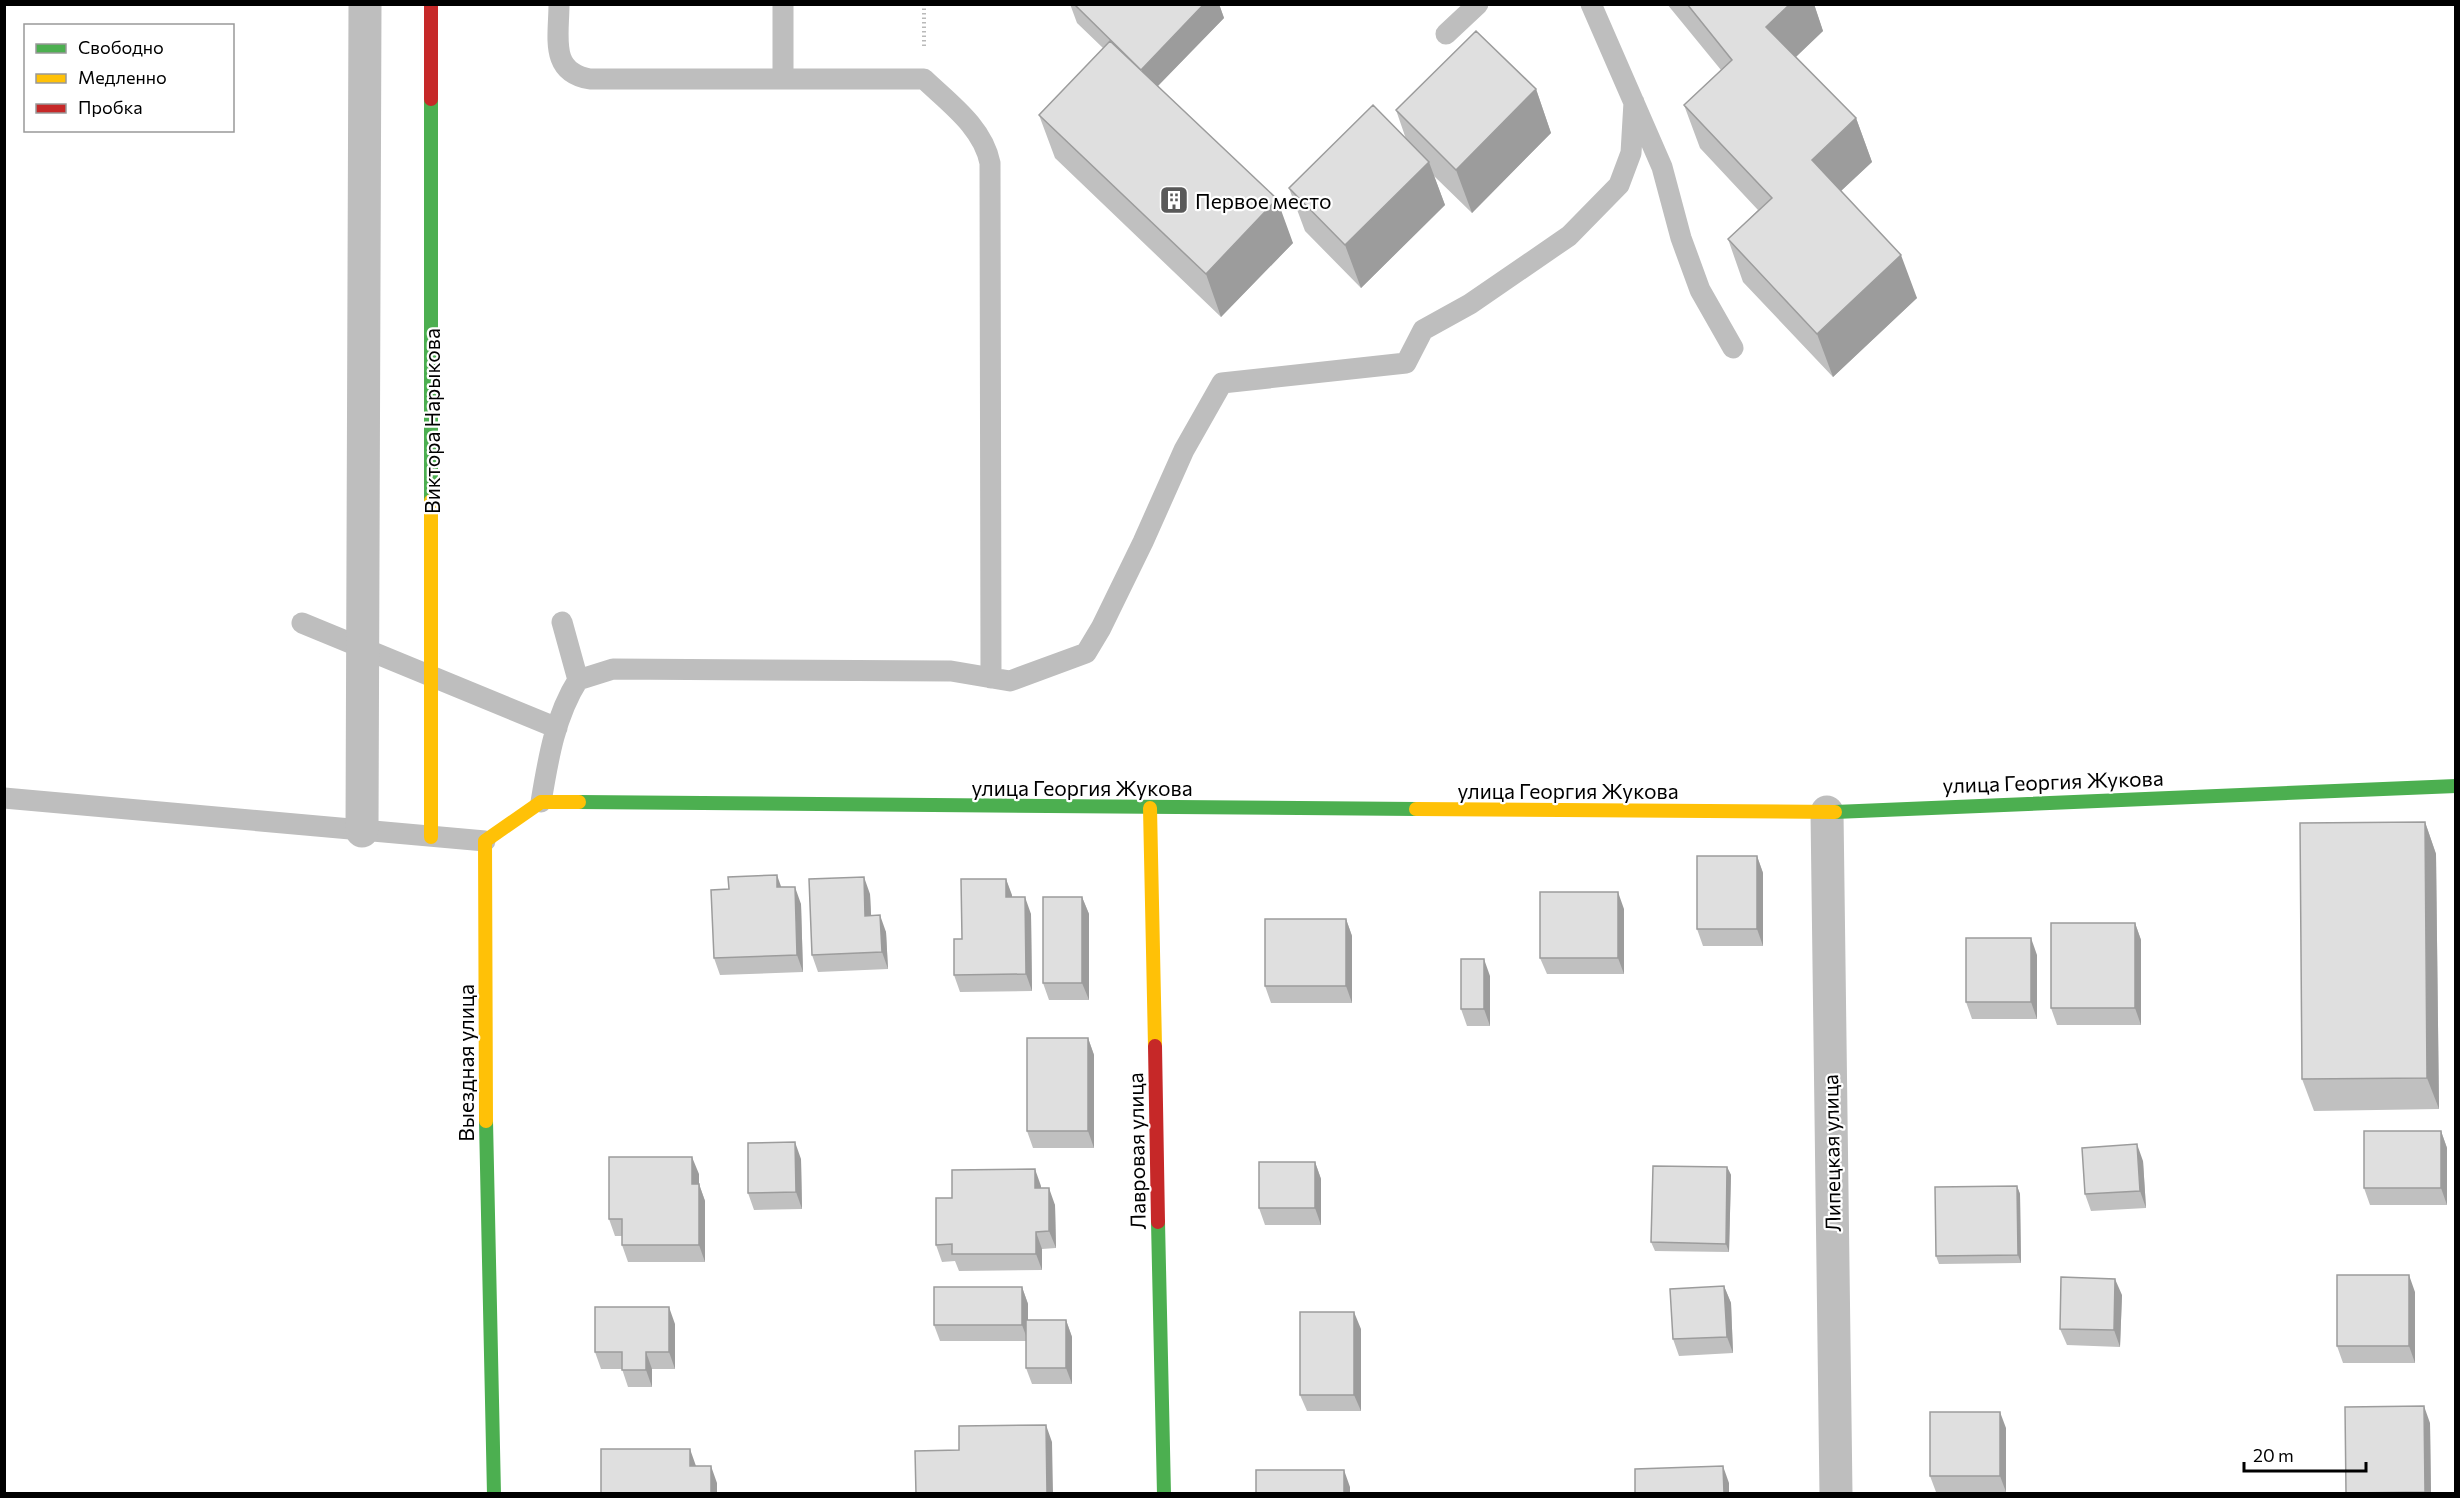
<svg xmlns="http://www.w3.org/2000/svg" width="2460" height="1498" font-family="Commissioner,sans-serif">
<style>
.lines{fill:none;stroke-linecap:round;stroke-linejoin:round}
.path{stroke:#b9b9b9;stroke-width:4;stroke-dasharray:1.5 3;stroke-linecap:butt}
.lane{stroke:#bebebe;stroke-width:21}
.street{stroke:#bebebe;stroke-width:33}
.fast{stroke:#4caf50;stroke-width:14}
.slow{stroke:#ffc107;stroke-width:14}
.jam{stroke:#c62828;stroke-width:14}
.wall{fill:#c0c0c0}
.shaded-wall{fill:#9c9c9c}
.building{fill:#dfdfdf;stroke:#9c9c9c;stroke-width:1.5}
.labels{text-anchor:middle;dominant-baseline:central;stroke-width:4.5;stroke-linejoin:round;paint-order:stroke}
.poi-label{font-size:21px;fill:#000;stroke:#fff;text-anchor:start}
.street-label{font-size:21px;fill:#000;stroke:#fff}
</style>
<rect width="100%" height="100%" fill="#fff"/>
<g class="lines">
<path class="path" d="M924,4V48"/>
<path class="lane" d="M559,4C559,37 549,72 590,79H924C949,103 983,127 990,163L991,678
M783,4V79
M1591,4L1662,167L1681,238L1700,290L1733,348
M1446,34L1478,4
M562,622L578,680
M302,623L557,728
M4,798L485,841
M541,802C548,760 555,716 578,680L613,669L951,671L1010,681L1086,653L1101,628L1143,542L1184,450L1222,383L1406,363L1423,330L1470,304L1569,236L1619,185L1631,153L1634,102"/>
<path class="street" d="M1827,812L1836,1494
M362,831L365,4"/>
<path class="fast" d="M431,99V501
M579,802L1416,809
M1835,812L2456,786
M486,1121L494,1494
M1158,1222L1164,1494"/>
<path class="slow" d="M431,501V837
M1150,808L1155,1046
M1416,809L1835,812
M486,1121L485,841L541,802H579"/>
<path class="jam" d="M431,4V99
M1155,1046L1158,1222"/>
</g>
<path class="wall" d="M1070,4H1219L1224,18L1158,86L1293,243L1221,317L1055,158L1039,115L1103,48L1077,23Z
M1667,4H1814L1823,31L1796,57L1856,118L1872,162L1841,191L1917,298L1833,377L1743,282L1728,239L1758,210L1700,148L1684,105L1721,70Z
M1536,89L1551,133L1472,213L1434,176L1445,205L1361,288L1305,231L1289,188L1406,139L1396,110Z
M2425,822L2436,854L2439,1109L2314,1111L2302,1079Z
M1757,856L1763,873V946H1703L1697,929Z
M1006,879L1012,897L1031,914L1032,991L960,992L954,975L962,939Z
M781,887L801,904L803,972L720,975L714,958Z
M870,894L871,915L886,932L888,969L818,972L812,955Z
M1082,897L1089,914V1000H1049L1043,983Z
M1624,909V974H1547L1540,958Z
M1346,919L1352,936V1003H1271L1265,986Z
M2135,923L2141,940V1025H2057L2051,1008Z
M2037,955V1019H1972L1966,1002Z
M1490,976V1026H1467L1461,1009Z
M1088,1038L1094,1055V1148H1033L1027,1131Z
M2441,1131L2447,1148V1205H2370L2364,1188Z
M801,1159L802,1209L754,1210L748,1193Z
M2143,1161L2146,1208L2091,1211L2085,1194Z
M1315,1162L1321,1179V1225H1265L1259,1208Z
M1727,1167L1731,1175L1729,1252L1655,1251L1651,1242Z
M699,1174V1184L705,1201V1262H628L622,1245V1236H615L609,1219Z
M1041,1186V1188L1055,1205L1056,1248L1042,1249V1270L959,1271L955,1261L942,1262L936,1245L952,1198Z
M2017,1186L2020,1194L2021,1263L1939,1264L1936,1256Z
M1724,1286L1731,1303L1733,1353L1679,1356L1673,1339Z
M1022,1287L1028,1304V1320H1066L1072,1337V1384H1032L1026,1368V1341H940L934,1325Z
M2415,1292V1363H2343L2337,1346Z
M2122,1295L2120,1347L2067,1345L2060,1329Z
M675,1324V1369H652V1387H628L622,1369H601L595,1352Z
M1361,1329V1411H1307L1300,1395Z
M2430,1423L2431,1494H2346Z
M2006,1428V1492H1936L1930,1476Z"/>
<path class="shaded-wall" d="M1204,4H1219L1224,18L1150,94L1141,70Z
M1790,4H1814L1823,31L1782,70L1766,27Z
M1536,89L1551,133L1472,213L1456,170Z
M1856,118L1872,162L1828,203L1812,160Z
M1429,162L1445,205L1361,288L1345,245Z
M1277,199L1293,243L1221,317L1206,274Z
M1901,255L1917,298L1833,377L1817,334Z
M2425,822L2436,854L2439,1109L2427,1078Z
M1757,856L1763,873V946L1757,929Z
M777,875L783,892L777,887Z
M864,877L870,894L872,933L865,916Z
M1006,879L1012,895V914L1006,897Z
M795,887L801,904L803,972L797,955Z
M1618,892L1624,909V974L1618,958Z
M1025,897L1031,914L1032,991L1026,974Z
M1082,897L1089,914V1000L1082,983Z
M880,915L886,932L888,969L882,952Z
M1346,919L1352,936V1003L1346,986Z
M2135,923L2141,940V1025L2135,1008Z
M2031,938L2037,955V1019L2031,1002Z
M1484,959L1490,976V1026L1484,1009Z
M1088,1038L1094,1055V1148L1088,1131Z
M2441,1131L2447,1148V1205L2441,1188Z
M795,1142L801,1159L802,1209L796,1192Z
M2137,1144L2143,1161L2146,1208L2140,1191Z
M692,1157L699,1174V1201L692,1184Z
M1315,1162L1321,1179V1225L1315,1208Z
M1727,1167L1731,1175L1729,1252L1726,1244Z
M1035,1169L1041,1186V1205L1035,1188Z
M699,1184L705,1201V1262L699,1245Z
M2017,1186L2020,1194L2021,1263L2018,1255Z
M1049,1188L1055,1205L1056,1248L1049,1231Z
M1036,1232L1042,1249V1270L1036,1254Z
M2409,1275L2415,1292V1363L2409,1346Z
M2115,1279L2122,1295L2120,1347L2114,1330Z
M1724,1286L1731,1303L1733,1353L1727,1337Z
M1022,1287L1028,1304V1341L1022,1325Z
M669,1307L675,1324V1369L669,1352Z
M1354,1312L1361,1329V1411L1354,1395Z
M1066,1320L1072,1337V1384L1066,1368Z
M646,1352L652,1369V1387L646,1370Z
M2424,1406L2430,1423L2431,1494H2426L2425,1492Z
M2000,1412L2006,1428V1492L2000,1476Z
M1046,1425L1052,1442L1053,1494H1047Z
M690,1449L696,1466H690Z
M711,1466L717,1483V1494H711Z
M1723,1466L1729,1483V1494H1724Z
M1344,1470L1350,1487V1494H1344Z"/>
<path class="building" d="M1074,4H1204L1141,70Z
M1687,4H1790L1766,27L1856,118L1812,160L1901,255L1817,334L1728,239L1772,198L1684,105L1732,60Z
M1476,31L1536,89L1456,170L1396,110Z
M1110,41L1277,199L1206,274L1039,115Z
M1373,105L1429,162L1345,245L1289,188Z
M2425,822L2427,1078L2302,1079L2300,823Z
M1697,856H1757V929H1697Z
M777,875V887H795L797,955L714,958L711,890L729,889L728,877Z
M864,877L865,916L880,915L882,952L812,955L809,879Z
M961,879H1006V897H1025L1026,974L954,975V939H962Z
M1540,892H1618V958H1540Z
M1043,897H1082V983H1043Z
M1265,919H1346V986H1265Z
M2051,923H2135V1008H2051Z
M1966,938H2031V1002H1966Z
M1461,959H1484V1009H1461Z
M1027,1038H1088V1131H1027Z
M2364,1131H2441V1188H2364Z
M795,1142L796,1192L748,1193V1143Z
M2137,1144L2140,1191L2085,1194L2082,1148Z
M609,1157H692V1184H699V1245H622V1219H609Z
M1259,1162H1315V1208H1259Z
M1653,1166L1727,1167L1726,1244L1651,1242Z
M1035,1169V1188H1049V1231L1036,1232V1254H952V1244L936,1245V1198H952V1170Z
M2017,1186L2018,1255L1936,1256L1935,1187Z
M2337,1275H2409V1346H2337Z
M2061,1277L2115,1279L2114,1330L2060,1329Z
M1724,1286L1727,1337L1673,1339L1670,1289Z
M934,1287H1022V1325H934Z
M595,1307H669V1352H646V1370H622V1352H595Z
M1300,1312H1354V1395H1300Z
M1026,1320H1066V1368H1026Z
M2424,1406L2425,1492L2346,1493L2345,1407Z
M1930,1412H2000V1476H1930Z
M1046,1425L1047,1494H916L915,1451L959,1450V1426Z
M601,1449H690V1466H711V1494H601Z
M1723,1466L1724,1494H1635V1469Z
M1256,1470H1344V1494H1256Z"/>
<defs>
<g id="building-square" transform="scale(1.5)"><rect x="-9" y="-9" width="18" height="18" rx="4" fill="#595959" stroke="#fff"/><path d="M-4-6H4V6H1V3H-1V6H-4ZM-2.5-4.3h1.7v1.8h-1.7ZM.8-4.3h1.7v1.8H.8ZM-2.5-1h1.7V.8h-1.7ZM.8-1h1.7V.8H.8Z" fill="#fff"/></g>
</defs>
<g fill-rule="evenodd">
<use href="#building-square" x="1174" y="200"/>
</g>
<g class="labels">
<g class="poi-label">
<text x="1195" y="200">Первое место</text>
</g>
<g class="street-label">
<text transform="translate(431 421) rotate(-90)">Виктора Нарыкова</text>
<text transform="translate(2053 781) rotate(-2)">улица Георгия Жукова</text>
<text x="1082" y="787">улица Георгия Жукова</text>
<text x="1568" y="790">улица Георгия Жукова</text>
<text transform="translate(465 1063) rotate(-90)">Выездная улица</text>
<text transform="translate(1136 1151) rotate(-91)">Лавровая улица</text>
<text transform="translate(1831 1153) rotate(-91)">Липецкая улица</text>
</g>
</g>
<rect width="2460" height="1498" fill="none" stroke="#000000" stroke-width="12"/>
<rect x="24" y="24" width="210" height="108" fill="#ffffff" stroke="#999999" stroke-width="1.5"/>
<rect x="36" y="44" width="30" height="9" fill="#4caf50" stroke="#999999" stroke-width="1.5"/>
<text x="78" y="54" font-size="18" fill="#000000">Свободно</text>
<rect x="36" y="74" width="30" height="9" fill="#ffc107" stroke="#999999" stroke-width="1.5"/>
<text x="78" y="84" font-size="18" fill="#000000">Медленно</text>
<rect x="36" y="104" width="30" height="9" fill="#c62828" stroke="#999999" stroke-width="1.5"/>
<text x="78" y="114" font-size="18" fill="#000000">Пробка</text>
<path d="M2244 1462v9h122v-9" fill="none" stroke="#000000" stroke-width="3"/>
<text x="2253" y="1462" font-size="18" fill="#000000" stroke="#ffffff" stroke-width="4.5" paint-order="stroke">20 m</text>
</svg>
